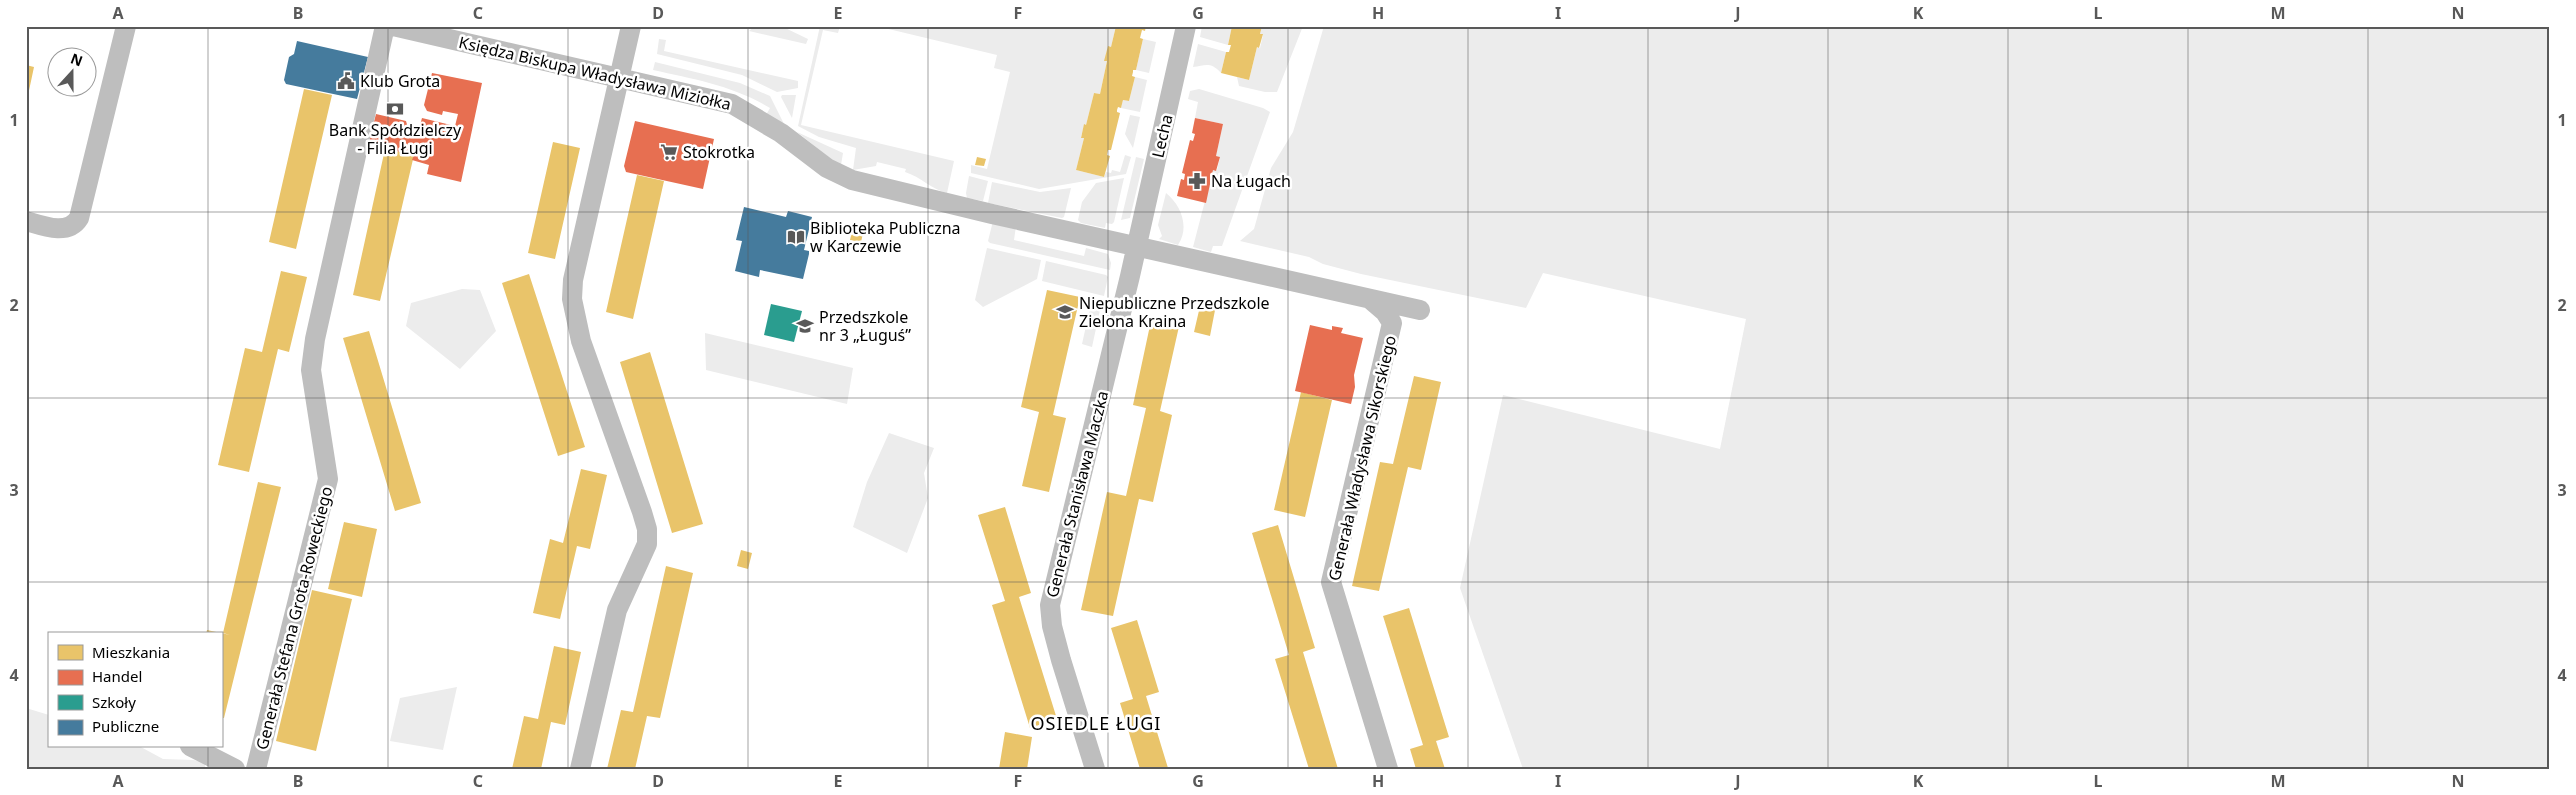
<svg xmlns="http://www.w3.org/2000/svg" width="2576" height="795" font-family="'Noto Sans',sans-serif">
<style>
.green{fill:#ececec}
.homes{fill:#e9c46a}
.shops{fill:#e76f51}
.schools{fill:#2a9d8f}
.public{fill:#457b9d}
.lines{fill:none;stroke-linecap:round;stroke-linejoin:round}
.minor{stroke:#bebebe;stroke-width:20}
.grid{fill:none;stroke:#595959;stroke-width:1;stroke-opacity:0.55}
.labels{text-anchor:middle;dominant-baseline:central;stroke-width:5;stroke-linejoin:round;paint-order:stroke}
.street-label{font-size:16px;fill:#000;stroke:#fff}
.poi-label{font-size:16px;fill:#000;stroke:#fff;text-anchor:start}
.neighbourhood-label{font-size:18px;letter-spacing:1px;fill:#000;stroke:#fff}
.neatline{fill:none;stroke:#595959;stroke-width:2}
.grid-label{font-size:16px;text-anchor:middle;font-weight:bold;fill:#595959}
</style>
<rect width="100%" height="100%" fill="#fff"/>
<path class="green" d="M755,26H781L808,39L806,44L749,31Z
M820,26H840L838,33L823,30L801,125L954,161L947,193C931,189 921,177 905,172L906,169L877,162L876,166L853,170L856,148L819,137L798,126Z
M876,26H1116L1111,47H1108L1105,60L1107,61L1100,94L1094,93L1086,125H1084L1081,137L1084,138L1076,170L1104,177L1106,172L1111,173L1112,170L1120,172L1125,155L1131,157L1126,174L1039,189L971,173V165L987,169L1010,72L994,68L997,55Z
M1202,26H1232L1228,45L1200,37Z
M1262,26H1303L1277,92H1265L1239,86L1237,77L1249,80L1257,47L1260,48L1263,35L1260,34Z
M1324,26H2550V769H1523L1460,588L1503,395L1720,449L1746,319L1543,273L1526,308L1361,274L1323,264L1309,257L1240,241L1254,229L1271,168L1293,132Z
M659,39L666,40L664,51L798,81V88L777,92L742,75L657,54Z
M1143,39L1156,42L1149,73L1136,70Z
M1198,44L1226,52L1221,73C1210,61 1205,66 1193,67Z
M655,62L740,83L770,96L786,128L766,115L770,108C734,86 694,79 653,70Z
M1135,77L1147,80L1140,112L1121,108L1123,100L1129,101Z
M1199,89L1263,108L1270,112L1222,246H1213L1211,252L1193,247L1213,170H1217L1220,157L1216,156L1223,124L1195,118L1198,102L1188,99L1190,91Z
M782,95H796L792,118L781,97Z
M1130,115L1140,117L1133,148L1125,134Z
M797,132L843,153L841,165L836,163Z
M1136,157L1144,159L1130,218L1121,220Z
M969,176L988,181L983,201L967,198L966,193Z
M1124,178L1114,222L1112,224L1106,223L1105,228L1081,223L1078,220L1082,202L1096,183Z
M992,182L1040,192L1071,188L1064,217L1062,218L988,203Z
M1166,193C1181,205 1190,227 1178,245L1159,239L1162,236L1158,225Z
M993,221L1016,226L1014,240L1084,256L1086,248L1108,254L1111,263L1110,270L990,243L988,241Z
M987,248L1041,260L1037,279L983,307L975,300Z
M1046,261L1106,275L1108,277L1104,296L1042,281Z
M462,289L480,290L496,331L460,369L406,326L411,303Z
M1090,308L1100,310L1092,347L1082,344Z
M705,333L853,368L847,404L706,370Z
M889,433L934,448L924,473L928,498L907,553L853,527L867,482Z
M457,687L443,750L390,741L400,698Z
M26,708L49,715V746H139L163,759L193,760L205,762V769H26Z"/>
<path class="homes" d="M1116,26H1146L1145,31L1142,30L1140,38L1143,39L1136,70H1133V72L1132,76L1135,77L1129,101L1123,100L1121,108L1118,107L1117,110V112L1120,113L1111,150H1108L1107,155L1110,156L1104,177L1076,170L1084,138H1081L1084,124L1086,125L1094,93L1100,94L1107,61H1104L1108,46L1111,47Z
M1232,26H1262L1260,34H1263L1259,48L1257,47L1249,80L1221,73L1226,52H1229L1231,45H1228Z
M26,65L34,67L27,100H26Z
M304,89L332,95L296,249L269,242Z
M553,142L580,148L555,259L528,253Z
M385,149L414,155L380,301L353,295Z
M977,157L986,159L984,166L975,165Z
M637,175L664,181L633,319L606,312Z
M854,223L865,225L861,242L850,240Z
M281,271L307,277L289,352L278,349L249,472L218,465L245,348L262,352Z
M529,274L585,447L558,456L502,283Z
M1047,290L1080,297L1053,415L1066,418L1049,492L1022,486L1039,412L1021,407Z
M1201,302L1216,305L1210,336L1194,332Z
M1152,316L1180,322L1160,411L1172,415L1153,502L1139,499L1113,616L1081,610L1107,492L1126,496L1146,408L1133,405Z
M369,331L421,503L395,511L343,338Z
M650,352L703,524L672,533L620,362Z
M1414,376L1441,382L1421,470L1408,467L1379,591L1352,586L1380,462L1393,464Z
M1301,392L1332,400L1305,517L1274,510Z
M581,469L607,475L590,549L577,546L560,619L533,613L550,539L563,543Z
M258,482L281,487L224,718H221V633L230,635L223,633Z
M1005,507L1031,593L1019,597L1057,719L1030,728L992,605L1005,601L978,515Z
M344,522L377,529L362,597L328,589Z
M1278,525L1315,648L1303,652L1338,769H1309L1275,659L1289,655L1252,533Z
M741,550L752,553L748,569L737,566Z
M666,566L693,573L660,718L647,716L635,769H607L621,710L633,712Z
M312,590L352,599L316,751L276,741Z
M1409,608L1449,737L1436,741L1445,769H1416L1410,749L1423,745L1383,616Z
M1137,620L1159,692L1146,696L1168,768L1166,769H1140L1120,703L1133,699L1111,628Z
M207,630L221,633V634H206Z
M554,646L581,652L565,725L551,722L541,769H512L524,716L538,719Z
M1005,732L1032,737L1027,769H999Z"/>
<path class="shops" d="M432,73L482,83L461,182L427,174L429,165L412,160L414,155L368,145L376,114L406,121L408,128L407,135L417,136L422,118L455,126L458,114L443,111L442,115L427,111L424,105Z
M1195,118L1223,124L1216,156L1220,157L1216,171L1213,170L1206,203L1177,196L1181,179L1184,180L1185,174L1182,173L1190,140L1193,141L1195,134L1192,133Z
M635,121L714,139L703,189L626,172L624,166Z
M1310,325L1332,330V326L1343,328L1341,333L1363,338L1354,375L1355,387L1351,404L1295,391Z"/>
<path class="schools" d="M771,304L802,311L794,342L764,335Z"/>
<path class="public" d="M297,41L368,57L357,99L286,84L284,80L289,57L294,54Z
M744,207L786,217L788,211L812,217L804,250L809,251V254L803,279L760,270L759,277L735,271L742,241L736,240Z"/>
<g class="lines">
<path class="minor" d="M393,26L732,104L781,133L827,168L852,180L992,214L1420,310
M26,221C43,226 68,236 79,218L126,26
M1371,300L1385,312L1392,323L1331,582L1388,769
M190,746L235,769
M256,769L328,479L311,370L315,339L385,26
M580,769L617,610L647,544V529L642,512L581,341L572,299L573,280L631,26
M1095,769L1061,660L1052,626L1050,605L1130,276L1186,26"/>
</g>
<path class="grid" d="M208,26V634M388,26V769M568,26V769M748,26V769M928,26V769M1108,26V769M1288,26V769M1468,26V769M1648,26V769M1828,26V769M2008,26V769M2188,26V769M2368,26V769M26,212H2550M26,398H2550M26,582H2550M208,746V769"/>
<defs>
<g id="civic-bare" transform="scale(1.35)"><path d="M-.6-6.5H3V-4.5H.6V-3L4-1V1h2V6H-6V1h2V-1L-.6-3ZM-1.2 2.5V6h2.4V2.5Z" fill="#595959" stroke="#fff" stroke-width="2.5" paint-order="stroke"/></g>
<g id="bank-bare" transform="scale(1.35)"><path d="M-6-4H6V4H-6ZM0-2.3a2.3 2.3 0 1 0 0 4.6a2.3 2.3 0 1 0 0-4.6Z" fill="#595959" stroke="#fff" stroke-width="2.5" paint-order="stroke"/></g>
<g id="supermarket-bare" transform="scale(1.35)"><path d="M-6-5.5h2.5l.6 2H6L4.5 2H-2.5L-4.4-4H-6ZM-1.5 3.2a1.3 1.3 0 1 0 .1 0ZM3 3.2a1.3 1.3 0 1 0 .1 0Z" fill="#595959" stroke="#fff" stroke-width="2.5" paint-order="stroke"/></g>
<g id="pharmacy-bare" transform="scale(1.35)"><path d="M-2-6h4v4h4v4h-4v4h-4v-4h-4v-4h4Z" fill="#595959" stroke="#fff" stroke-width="2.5" paint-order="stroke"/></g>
<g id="library-bare" transform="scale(1.35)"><path d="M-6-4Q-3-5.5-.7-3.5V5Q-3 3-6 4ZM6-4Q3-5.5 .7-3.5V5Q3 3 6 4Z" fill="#595959" stroke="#fff" stroke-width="2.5" paint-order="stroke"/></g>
<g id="school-bare" transform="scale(1.35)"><path d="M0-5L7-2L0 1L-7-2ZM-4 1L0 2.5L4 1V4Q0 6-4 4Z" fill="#595959" stroke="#fff" stroke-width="2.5" paint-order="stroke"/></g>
</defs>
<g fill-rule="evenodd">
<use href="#civic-bare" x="346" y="81"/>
<use href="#bank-bare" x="395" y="109"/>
<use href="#supermarket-bare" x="669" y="152"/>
<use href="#pharmacy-bare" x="1197" y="181"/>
<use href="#library-bare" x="796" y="237"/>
<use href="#school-bare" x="1065" y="312"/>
<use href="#school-bare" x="805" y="326"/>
</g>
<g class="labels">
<g class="street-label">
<text transform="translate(595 73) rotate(13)">Księdza Biskupa Władysława Miziołka</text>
<text transform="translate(1162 136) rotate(-77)">Lecha</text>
<text transform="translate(1362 458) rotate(-77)">Generała Władysława Sikorskiego</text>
<text transform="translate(1077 494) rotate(-76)">Generała Stanisława Maczka</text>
<text transform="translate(294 618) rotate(-76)">Generała Stefana Grota-Roweckiego</text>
</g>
<g class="poi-label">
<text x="360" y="81">Klub Grota</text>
<text x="395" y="130" text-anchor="middle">Bank Spółdzielczy<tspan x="395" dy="18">- Filia Ługi</tspan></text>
<text x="683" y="152">Stokrotka</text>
<text x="1211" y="181">Na Ługach</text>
<text x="810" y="228">Biblioteka Publiczna<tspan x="810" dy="18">w Karczewie</tspan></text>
<text x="1079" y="303">Niepubliczne Przedszkole<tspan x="1079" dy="18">Zielona Kraina</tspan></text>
<text x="819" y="317">Przedszkole<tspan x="819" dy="18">nr 3 „Ługuś”</tspan></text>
</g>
<g class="neighbourhood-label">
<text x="1096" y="723">OSIEDLE ŁUGI</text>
</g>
</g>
<rect width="2576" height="795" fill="none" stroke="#ffffff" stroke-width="55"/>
<rect x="48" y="632" width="175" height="115" fill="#ffffff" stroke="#999999"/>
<rect x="58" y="645" width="25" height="15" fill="#e9c46a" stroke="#999999"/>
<text x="92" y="658" font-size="15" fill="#000000">Mieszkania</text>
<rect x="58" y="670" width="25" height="15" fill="#e76f51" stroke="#999999"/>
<text x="92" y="682" font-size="15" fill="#000000">Handel</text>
<rect x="58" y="695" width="25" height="15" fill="#2a9d8f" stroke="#999999"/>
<text x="92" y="708" font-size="15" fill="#000000">Szkoły</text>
<rect x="58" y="720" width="25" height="15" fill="#457b9d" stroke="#999999"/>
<text x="92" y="732" font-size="15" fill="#000000">Publiczne</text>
<g transform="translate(72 72) rotate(21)"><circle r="24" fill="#ffffff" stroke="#999999"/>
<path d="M0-4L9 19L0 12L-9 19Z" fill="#595959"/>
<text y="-8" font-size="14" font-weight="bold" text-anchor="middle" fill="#000000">N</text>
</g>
<rect x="28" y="28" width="2520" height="740" class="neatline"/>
<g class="grid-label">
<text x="118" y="19">A</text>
<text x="298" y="19">B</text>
<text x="478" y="19">C</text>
<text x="658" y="19">D</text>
<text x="838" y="19">E</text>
<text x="1018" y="19">F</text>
<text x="1198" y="19">G</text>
<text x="1378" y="19">H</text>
<text x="1558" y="19">I</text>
<text x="1738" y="19">J</text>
<text x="1918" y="19">K</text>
<text x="2098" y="19">L</text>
<text x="2278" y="19">M</text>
<text x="2458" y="19">N</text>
<text x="14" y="126">1</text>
<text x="2562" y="126">1</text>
<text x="14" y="311">2</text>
<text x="2562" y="311">2</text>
<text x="14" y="496">3</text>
<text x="2562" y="496">3</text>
<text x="14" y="681">4</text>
<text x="2562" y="681">4</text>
<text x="118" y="787">A</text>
<text x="298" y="787">B</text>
<text x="478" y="787">C</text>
<text x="658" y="787">D</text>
<text x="838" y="787">E</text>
<text x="1018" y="787">F</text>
<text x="1198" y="787">G</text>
<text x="1378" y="787">H</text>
<text x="1558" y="787">I</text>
<text x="1738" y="787">J</text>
<text x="1918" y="787">K</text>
<text x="2098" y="787">L</text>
<text x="2278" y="787">M</text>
<text x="2458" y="787">N</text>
</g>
</svg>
